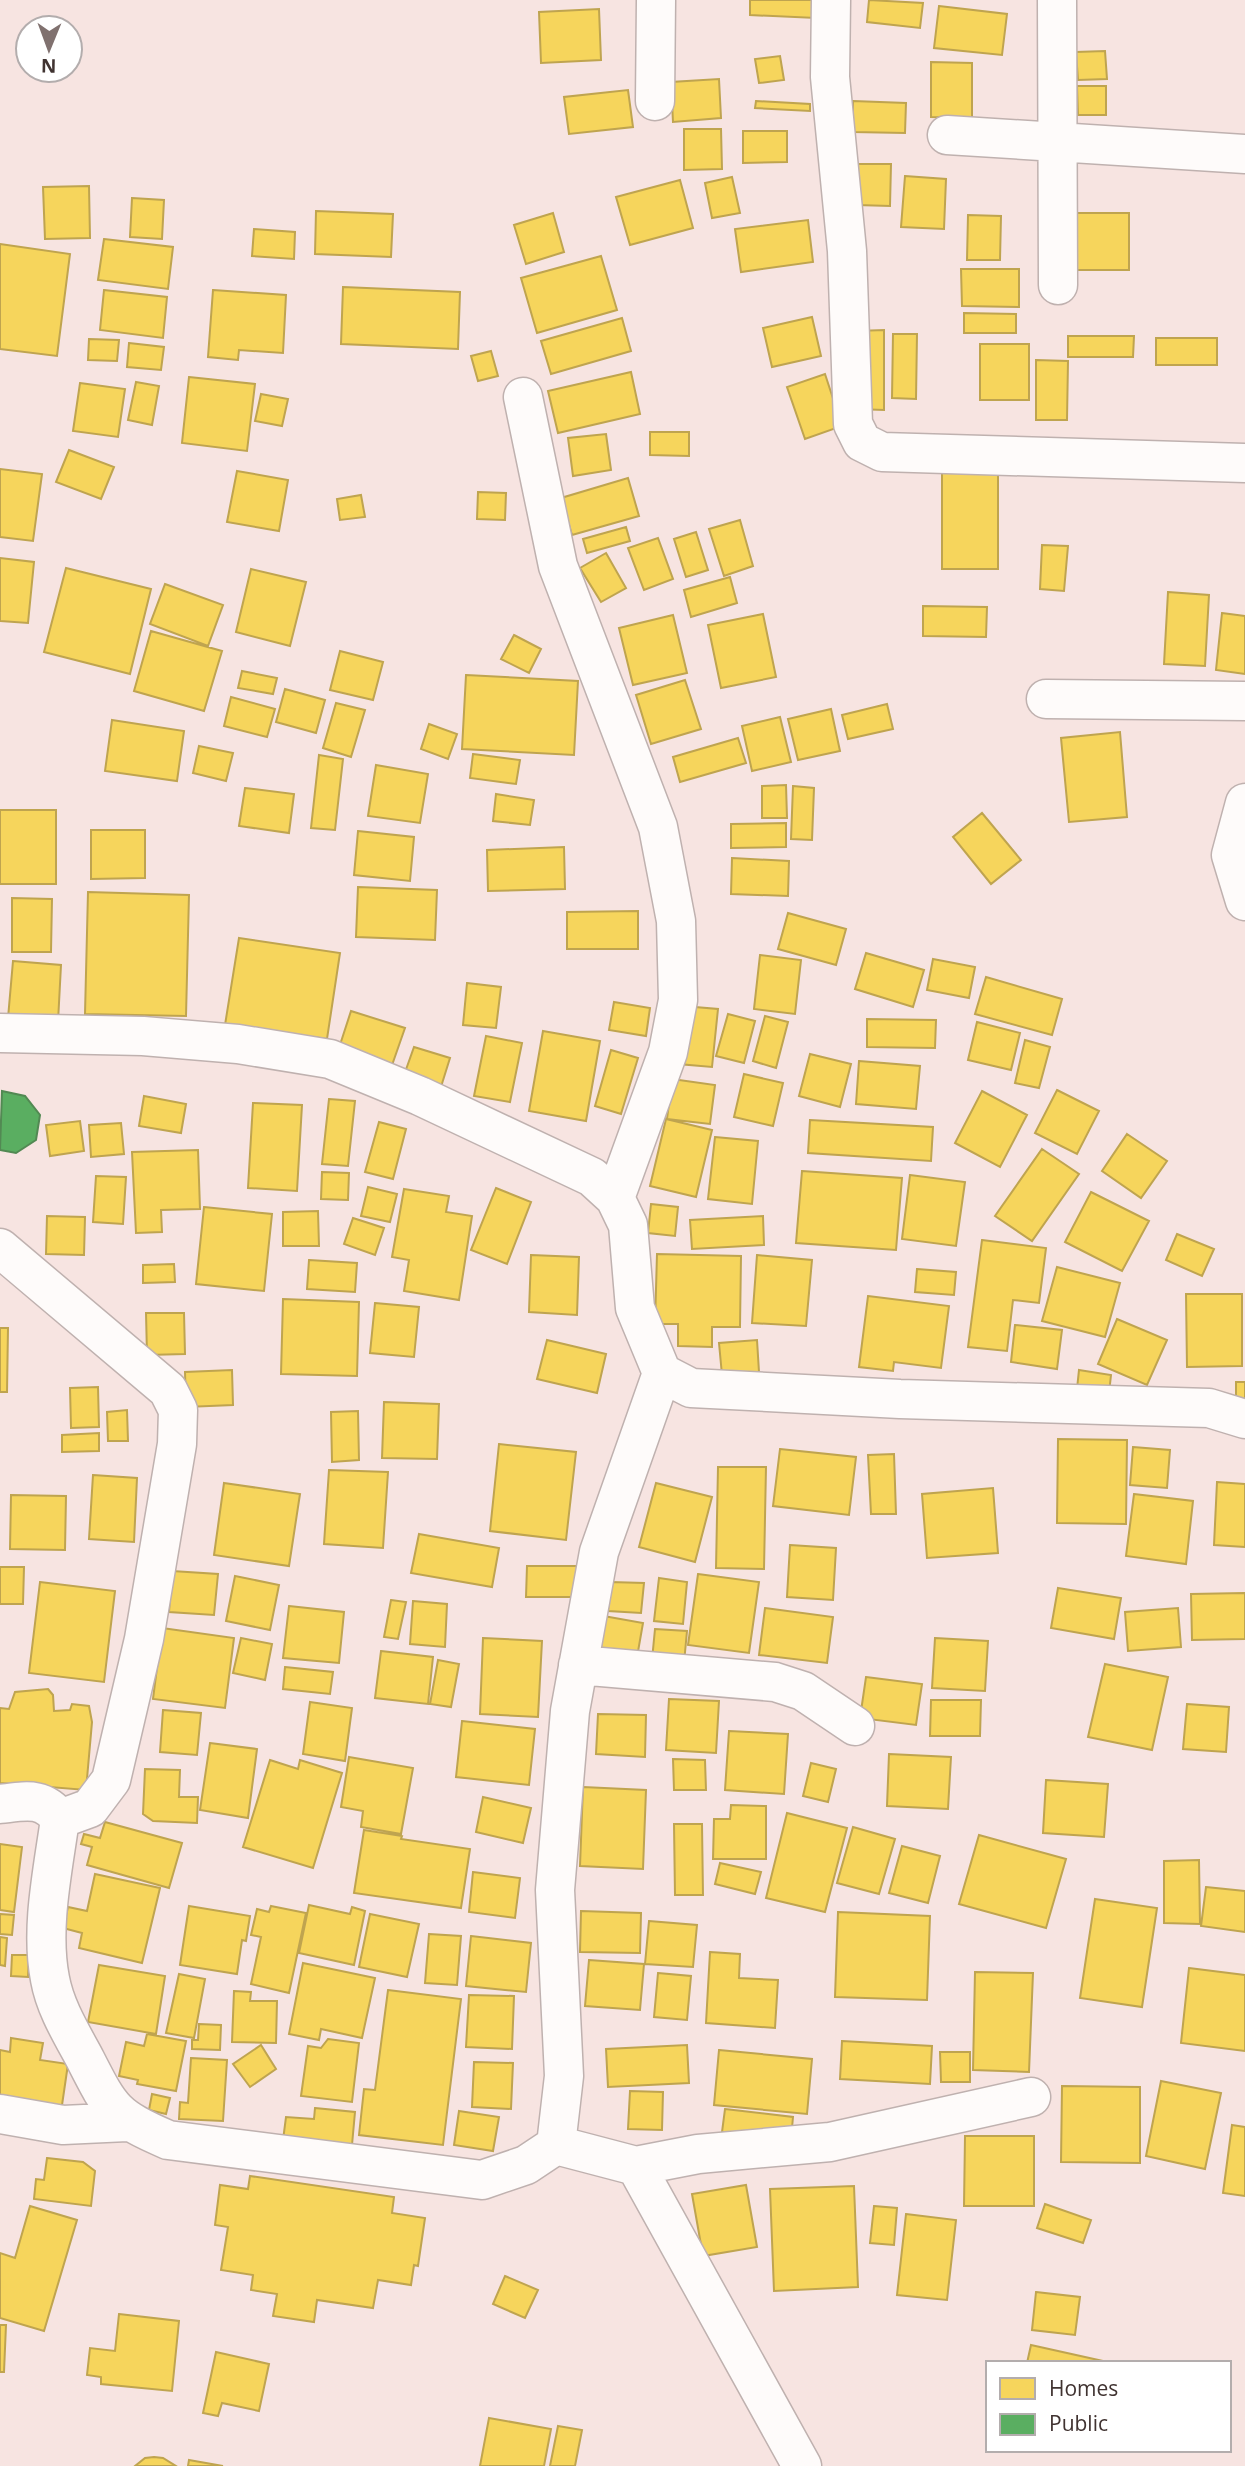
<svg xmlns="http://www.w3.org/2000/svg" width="1245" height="2466" font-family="'Open Sans',sans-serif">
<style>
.homes{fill:#f6d55c;stroke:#bfa44f;stroke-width:2}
.public{fill:#5aae61;stroke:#528953;stroke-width:2}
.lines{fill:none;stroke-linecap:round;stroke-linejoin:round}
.minor-casing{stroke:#bfb1af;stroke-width:41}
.minor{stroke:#fefbfa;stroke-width:38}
</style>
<rect width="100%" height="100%" fill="#f7e4e1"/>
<path class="homes" d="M750,0H816V18L750,15Z
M869,0L923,3L920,28L867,22Z
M939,6L1007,14L1002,55L934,48Z
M599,9L601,60L541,63L539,12Z
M1105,51L1107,79L1078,80L1076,52Z
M780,56L784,80L759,83L755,59Z
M931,62L972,63V118L931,117Z
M719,79L721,118L673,122L671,82Z
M1077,86H1106V115H1078Z
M628,90L633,127L569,134L564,97Z
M756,101L810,104V111L755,108Z
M853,101L906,103L905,133L853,132Z
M684,129H721L722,169L684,170Z
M743,131H787V162L743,163Z
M858,164H891L890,206L857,205Z
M905,176L946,179L944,229L901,227Z
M732,177L740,213L712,218L705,183Z
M680,180L693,228L630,245L616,197Z
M89,186L90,238L45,239L43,187Z
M132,198L164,200L162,239L130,237Z
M316,211L393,214L391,257L315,254Z
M553,213L564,252L526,264L514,225Z
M1075,213H1129V270H1075Z
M968,215L1001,216L1000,260H967Z
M808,220L813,262L741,272L735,229Z
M254,229L295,232L294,259L252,256Z
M104,239L173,247L168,289L98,280Z
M0,244L70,254L57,356L0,349Z
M601,256L617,310L537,333L521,278Z
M961,269H1019V307L962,306Z
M343,287L460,292L458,349L341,344Z
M104,290L167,297L163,338L100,330Z
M213,290L286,295L283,353L239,350L238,360L208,357Z
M964,313L1016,314V333H964Z
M812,317L821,356L772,367L763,328Z
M622,318L631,351L551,374L541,341Z
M884,330V410L856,409L857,331Z
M893,334H917L916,399L892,398Z
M1068,336H1134L1133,357H1068Z
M1156,338H1217V365H1156Z
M89,339L119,340L117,361L88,360Z
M129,343L164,347L161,370L127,367Z
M980,344H1029V400H980Z
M491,351L498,376L478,381L471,356Z
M1036,360L1068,361L1067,420H1036Z
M631,372L640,414L558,433L548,391Z
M825,374L842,426L805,439L787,387Z
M189,377L255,384L247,451L182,443Z
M136,382L159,386L152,425L128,420Z
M80,383L125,389L118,437L73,431Z
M261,394L288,399L282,426L255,421Z
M650,432H689V456L650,455Z
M606,434L611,470L573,476L568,438Z
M69,450L114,467L101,499L56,482Z
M0,469L42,474L33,541L0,537Z
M942,470H998V569H942Z
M237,471L288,480L279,531L227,522Z
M628,478L639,516L572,535L561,498Z
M478,492L506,493L505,520L477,519Z
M361,495L365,517L340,520L337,499Z
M740,520L753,566L724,576L709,529Z
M626,527L630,541L587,553L583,539Z
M696,532L708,570L686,577L674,539Z
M658,538L673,579L644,590L628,548Z
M1042,545L1068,546L1064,591L1040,589Z
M606,553L626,588L601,602L580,568Z
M0,558L34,562L28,623L0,621Z
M66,568L151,589L130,674L44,652Z
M251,569L306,582L290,646L236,632Z
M730,577L737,603L691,617L684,590Z
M165,584L223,605L208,646L150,624Z
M1168,592L1209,595L1205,666L1164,664Z
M923,606L987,607L986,637L923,636Z
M1222,613L1245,616V674L1216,670Z
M763,614L776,677L721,688L708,625Z
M673,615L687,673L633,685L619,628Z
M151,631L222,651L204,711L134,691Z
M514,635L541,649L529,673L501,659Z
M340,651L383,662L373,700L330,690Z
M242,671L277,678L273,694L238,688Z
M466,675L578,681L574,755L462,749Z
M685,680L701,729L651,744L636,695Z
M285,689L325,700L316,733L276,722Z
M231,697L275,709L267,737L224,726Z
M336,703L365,710L351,757L323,748Z
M887,704L893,729L848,739L842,715Z
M831,709L840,751L798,760L788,719Z
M780,717L791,762L752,771L742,726Z
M112,720L184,731L177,781L105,771Z
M429,724L457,734L448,759L421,749Z
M1120,732L1127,817L1069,822L1061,738Z
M738,738L746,763L680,782L673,757Z
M199,746L233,753L226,781L193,773Z
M473,754L520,760L516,784L470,778Z
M319,755L343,759L335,830L311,828Z
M376,765L428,774L420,823L368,816Z
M786,785L787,818H762V786Z
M793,786L814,788L812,840L791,839Z
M245,788L294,794L289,833L239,826Z
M496,794L534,800L530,825L493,821Z
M0,810H56V884H0Z
M982,813L1021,860L991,884L953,837Z
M786,823V847L731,848V824Z
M91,830H145V878L91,879Z
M358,831L414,837L410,881L354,875Z
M564,847L565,889L488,891L487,850Z
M732,858L789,861L788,896L731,894Z
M358,887L437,890L435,940L356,937Z
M88,892L189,895L186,1016L85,1014Z
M12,898L52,899L51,952H12Z
M638,911V949H567V912Z
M788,913L846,929L836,965L778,949Z
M239,938L340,953L327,1039L225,1025Z
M866,953L924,970L913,1007L855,989Z
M760,955L801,960L795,1014L754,1009Z
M933,959L975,967L969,998L927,990Z
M13,961L61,965L58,1022L8,1018Z
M986,977L1062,999L1052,1035L975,1014Z
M467,983L501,987L496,1028L463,1025Z
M614,1002L650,1008L646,1036L609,1030Z
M683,1006L718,1009L712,1067L678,1064Z
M351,1011L405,1028L391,1068L338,1051Z
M728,1014L755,1021L744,1063L716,1056Z
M765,1016L788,1022L776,1068L753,1061Z
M867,1019L936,1020L935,1048L867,1047Z
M977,1022L1020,1033L1011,1070L968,1060Z
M543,1031L600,1041L586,1121L529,1111Z
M486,1036L522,1043L510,1102L474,1096Z
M1025,1040L1050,1047L1039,1088L1015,1083Z
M414,1047L450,1058L440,1090L403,1078Z
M611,1050L638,1058L621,1114L595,1106Z
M810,1054L851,1064L840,1107L799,1096Z
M859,1061L920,1066L916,1109L856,1104Z
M744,1074L783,1083L773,1126L734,1117Z
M672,1079L715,1085L710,1124L667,1119Z
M1057,1090L1099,1111L1077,1154L1035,1133Z
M982,1091L1027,1115L1000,1167L955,1143Z
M144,1096L186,1104L181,1133L139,1126Z
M329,1099L355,1101L348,1166L322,1164Z
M253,1103L302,1105L297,1191L248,1188Z
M666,1119L712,1130L696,1197L650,1186Z
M810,1120L933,1127L931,1161L808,1153Z
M80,1121L84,1151L50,1156L46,1125Z
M379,1122L406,1129L393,1179L365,1172Z
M121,1123L124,1154L91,1157L89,1125Z
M1127,1134L1167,1161L1141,1198L1102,1171Z
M715,1137L758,1141L752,1204L708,1199Z
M1042,1149L1079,1174L1032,1241L995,1216Z
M198,1150L200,1209L161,1210L162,1232L136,1233L132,1152Z
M802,1171L902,1178L896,1250L796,1243Z
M322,1172L349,1173L348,1200L321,1199Z
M910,1175L965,1182L956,1246L902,1239Z
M96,1176L126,1177L123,1224L93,1222Z
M368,1187L397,1194L390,1222L361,1216Z
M496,1188L531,1202L507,1264L471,1250Z
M404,1189L449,1196L446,1212L472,1216L459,1300L404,1291L409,1260L392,1257Z
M1091,1192L1149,1221L1122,1271L1065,1242Z
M651,1204L678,1207L675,1236L648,1233Z
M204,1207L272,1214L264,1291L196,1284Z
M318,1211L319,1246H283V1212Z
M47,1216L85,1217L84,1255L46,1254Z
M763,1216L764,1245L692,1249L690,1220Z
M353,1218L384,1228L375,1255L344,1244Z
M1177,1234L1214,1249L1202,1276L1166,1260Z
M982,1240L1046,1248L1039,1303L1013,1300L1007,1351L968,1347Z
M657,1254L741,1256L740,1327H712V1347L678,1346V1324H655Z
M531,1255L579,1257L577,1315L529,1312Z
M757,1255L812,1260L806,1326L752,1323Z
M309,1260L357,1263L355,1292L307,1289Z
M174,1264L175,1282L143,1283V1265Z
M1057,1267L1120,1283L1105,1337L1042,1321Z
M917,1269L956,1272L954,1295L915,1292Z
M1186,1294H1242V1366L1187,1367Z
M868,1296L949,1306L941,1368L894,1362L893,1371L859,1367Z
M283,1299L359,1302L357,1376L281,1374Z
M375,1303L419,1307L414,1357L370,1353Z
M146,1313H184L185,1354L147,1355Z
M1117,1319L1167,1340L1147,1385L1098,1364Z
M1015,1325L1062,1330L1057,1369L1011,1362Z
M0,1328H8L7,1392H0Z
M547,1340L606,1354L597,1393L537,1379Z
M757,1340L759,1372L722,1375L719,1343Z
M232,1370L233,1405L186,1407L185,1372Z
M1079,1370L1111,1375L1109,1393L1077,1389Z
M1236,1382H1245V1404H1236Z
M98,1387L99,1427L71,1428L70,1388Z
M384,1402L439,1404L437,1459L382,1458Z
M127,1410L128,1441H108L107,1412Z
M358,1411L359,1460L332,1462L331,1412Z
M99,1433V1451L62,1452V1435Z
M1058,1439L1127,1440L1126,1524L1057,1523Z
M499,1444L576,1452L566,1540L490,1531Z
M1133,1447L1170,1450L1167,1488L1130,1485Z
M780,1449L856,1457L849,1515L773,1506Z
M894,1454L896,1514H871L868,1455Z
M718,1467H766L764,1569L716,1568Z
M329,1470L388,1472L383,1548L324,1544Z
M93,1475L137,1478L134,1542L89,1539Z
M1217,1482L1245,1484V1547L1214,1545Z
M224,1483L300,1494L289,1566L214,1555Z
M656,1483L712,1497L695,1562L639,1547Z
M993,1488L998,1553L927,1558L922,1494Z
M1134,1494L1193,1501L1186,1564L1126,1556Z
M11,1495L66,1496L65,1550L10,1549Z
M419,1534L499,1548L492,1587L411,1573Z
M790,1545L836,1548L833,1600L787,1597Z
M527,1566H580L579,1597H526Z
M0,1567H24L23,1604H0Z
M172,1571L218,1574L214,1615L169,1612Z
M698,1574L759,1582L749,1653L688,1645Z
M235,1576L279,1585L270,1630L226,1621Z
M659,1578L687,1582L683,1624L654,1621Z
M40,1582L115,1591L104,1682L29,1673Z
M610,1582L644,1583L641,1613L608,1611Z
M1058,1588L1121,1598L1114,1639L1051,1628Z
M1245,1593V1639L1192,1640L1191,1594Z
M391,1600L406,1602L398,1639L384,1637Z
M413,1601L447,1604L445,1647L410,1644Z
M289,1606L344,1612L339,1663L283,1658Z
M765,1608L833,1617L827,1663L759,1655Z
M1178,1608L1181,1647L1128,1651L1125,1612Z
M598,1615L643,1623L636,1663L591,1655Z
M162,1628L234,1638L225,1708L153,1699Z
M655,1629L687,1631L684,1663L652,1660Z
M241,1638L272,1644L265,1680L233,1673Z
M483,1638L542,1641L538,1717L480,1714Z
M935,1638L988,1641L985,1691L932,1688Z
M381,1651L433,1657L428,1704L375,1698Z
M438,1660L459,1664L451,1707L430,1704Z
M1105,1664L1168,1677L1152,1750L1088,1737Z
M285,1667L333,1672L330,1694L283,1689Z
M866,1677L922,1684L916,1725L860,1718Z
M48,1689L53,1695L54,1711L70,1710L72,1704L89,1706L92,1722L86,1790L0,1783V1708L9,1709L15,1692Z
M669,1699L719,1701L716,1753L666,1750Z
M931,1700H981L980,1736H930Z
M310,1702L352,1708L345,1761L303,1754Z
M1187,1704L1229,1707L1226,1752L1183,1749Z
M163,1710L201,1713L197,1755L160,1752Z
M598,1714L646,1715L645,1757L596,1754Z
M462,1721L535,1729L529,1785L456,1777Z
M729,1731L788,1734L784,1794L725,1790Z
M210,1743L257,1749L248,1818L200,1810Z
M889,1754L951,1757L948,1809L887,1806Z
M349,1757L413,1768L401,1834L361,1827L363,1811L341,1807Z
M673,1759L705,1760L706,1790H674Z
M270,1760L298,1769L300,1760L342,1773L313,1868L243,1847Z
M811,1763L836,1769L828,1802L803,1796Z
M145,1769L180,1770L179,1797H198L197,1823L153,1821L143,1814Z
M1046,1780L1108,1784L1104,1837L1043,1833Z
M583,1787L646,1790L643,1869L580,1866Z
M483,1797L531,1808L523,1843L476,1832Z
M731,1805L766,1806V1859H713L714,1819H730Z
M787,1813L847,1828L825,1912L766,1898Z
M105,1822L182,1843L169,1888L87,1865L92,1847L81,1844L84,1834L100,1838Z
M674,1824H702L703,1895H675Z
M853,1827L895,1839L879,1894L837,1883Z
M364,1830L402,1836L401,1839L470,1849L461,1908L354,1893Z
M979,1835L1066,1859L1046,1928L959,1904Z
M0,1844L22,1847L14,1912L0,1910Z
M902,1846L940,1856L928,1903L889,1893Z
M1199,1860L1200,1924L1164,1923V1861Z
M720,1863L761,1872L755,1894L715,1884Z
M473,1872L520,1878L515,1918L469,1912Z
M95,1874L160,1888L142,1963L79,1948L82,1933L63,1928L68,1907L87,1911Z
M1206,1887L1245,1891V1932L1201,1926Z
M1095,1899L1157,1908L1142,2007L1080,1998Z
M309,1905L350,1914L352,1907L365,1911L354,1965L299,1953Z
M189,1906L250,1916L246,1941L242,1940L237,1974L180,1965Z
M271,1906L306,1913L289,1993L251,1984L261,1937L251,1935L257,1909L269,1912Z
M581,1911L641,1913L640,1953L580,1952Z
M838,1912L930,1916L927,2000L835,1997Z
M0,1914L14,1915L12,1935L0,1934Z
M370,1914L419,1924L407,1977L359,1967Z
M649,1921L697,1925L693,1967L645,1964Z
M429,1934L461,1936L457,1985L425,1983Z
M471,1936L531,1943L526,1992L466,1986Z
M0,1937L7,1938L5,1966L0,1965Z
M710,1952L740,1954L739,1978L778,1980L775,2028L706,2023Z
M12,1955H29L28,1977L11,1976Z
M589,1960L644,1964L640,2010L585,2006Z
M303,1963L375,1978L362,2038L321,2029L319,2040L289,2034Z
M99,1965L165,1976L156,2034L88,2022Z
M1189,1968L1245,1975V2051L1181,2043Z
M975,1972L1033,1973L1029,2072L973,2070Z
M658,1973L691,1976L687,2020L654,2017Z
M179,1974L205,1979L194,2038L166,2033Z
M388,1990L461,1999L443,2145L359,2135L364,2089L375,2090Z
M234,1991L251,1992L250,2001H277L276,2043L232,2042Z
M469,1995L514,1996L512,2049L466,2047Z
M199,2024L221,2025L220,2050L192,2049V2040H198Z
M147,2034L186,2041L176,2091L137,2084L138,2080L119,2076L126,2042L144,2046Z
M11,2038L43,2043L40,2060L68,2064L61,2112L0,2103V2050L10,2052Z
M328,2039L359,2043L352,2102L301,2096L308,2046L321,2048Z
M842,2041L932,2046L930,2084L840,2079Z
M261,2045L276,2069L250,2087L233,2064Z
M687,2045L689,2083L608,2087L606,2049Z
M719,2050L812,2059L807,2114L714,2105Z
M940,2052H970V2082H941Z
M191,2058L227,2060L223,2121L179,2119L180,2102L188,2103Z
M474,2062L513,2063L511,2109L472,2107Z
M1161,2081L1221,2093L1205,2169L1146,2156Z
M1062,2086L1140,2087V2163L1061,2162Z
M630,2091L663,2092L662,2130L628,2129Z
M152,2094L170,2098L166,2114L149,2110Z
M315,2108L355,2112L352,2145L283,2140L286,2117L314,2119Z
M725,2109L793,2117L791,2139L722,2132Z
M459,2111L499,2117L493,2151L454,2145Z
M1232,2125L1245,2127V2196L1223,2193Z
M965,2136H1034V2206H964Z
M47,2158L83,2162L95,2171L91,2206L34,2199L36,2179L44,2180Z
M250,2176L394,2197L392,2213L425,2218L418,2266L414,2265L411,2285L378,2280L373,2308L317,2300L314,2322L273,2316L277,2294L251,2290L253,2275L221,2270L228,2227L215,2225L220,2185L248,2189Z
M746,2185L757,2247L703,2256L692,2194Z
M854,2186L858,2287L774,2291L770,2189Z
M1045,2204L1091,2220L1083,2243L1037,2228Z
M30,2206L77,2220L44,2331L0,2318V2253L15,2258Z
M874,2206L897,2208L894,2245L870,2243Z
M906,2214L956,2220L947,2300L897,2295Z
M505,2276L538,2290L525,2318L493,2304Z
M1036,2292L1080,2297L1075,2335L1032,2330Z
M119,2314L179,2321L172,2391L101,2384V2377L87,2375L90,2348L115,2351Z
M0,2325H6L4,2372H0Z
M1031,2345L1112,2363H1027Z
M216,2352L269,2364L259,2411L222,2403L218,2416L203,2413Z
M489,2418L551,2429L544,2466H480Z
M558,2426L582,2430L575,2466H550Z
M154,2457L163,2458L176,2466H135L145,2458Z
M189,2460L223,2466H188Z"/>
<path class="public" d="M2,1091L25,1096L40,1115L36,1140L16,1153L0,1150Z"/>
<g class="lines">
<g class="minor-casing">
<path id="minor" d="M831,0L830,77L847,251L853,424L862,442L882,452L1245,463
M1057,0L1058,285
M655,101L656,0
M947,135L1245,154
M523,397L558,566L658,827L676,921L678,1000L668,1052L615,1198
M1046,699L1245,701
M1245,803L1231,855L1245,901
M0,1033L143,1036L238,1044L330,1059L420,1096L592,1177L615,1198L628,1225L635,1308L662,1373L691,1388L900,1399L1209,1408L1245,1419
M0,1248L168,1390L178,1410L177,1444L144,1639L111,1780L90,1808L60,1819
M578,1665L775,1682L803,1691L855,1726
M0,1804C26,1801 43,1796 60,1819C53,1870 40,1928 50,1979C55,2007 71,2033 84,2057C111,2110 113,2116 168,2140L482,2180L526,2165L556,2145L564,2076L555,1890L570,1711L599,1552L662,1373
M0,2114L63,2125L127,2122
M556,2145L636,2166L698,2154L830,2142L1031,2097
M636,2166L802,2466"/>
</g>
<use href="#minor" class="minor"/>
</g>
<rect x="986" y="2361" width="245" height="91" fill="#ffffff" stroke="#b3adad" stroke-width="2"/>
<rect x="1000" y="2378" width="35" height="21" fill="#f6d55c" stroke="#b3adad" stroke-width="2"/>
<text x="1049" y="2396" font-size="21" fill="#403331">Homes</text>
<rect x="1000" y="2414" width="35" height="21" fill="#5aae61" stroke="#b3adad" stroke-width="2"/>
<text x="1049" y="2431" font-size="21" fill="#403331">Public</text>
<g transform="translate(49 49) rotate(181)"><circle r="33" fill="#ffffff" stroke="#b3adad" stroke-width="2"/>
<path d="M0-5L12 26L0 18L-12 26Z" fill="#80716f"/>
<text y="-10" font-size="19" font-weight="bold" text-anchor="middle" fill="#403331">N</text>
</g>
</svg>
